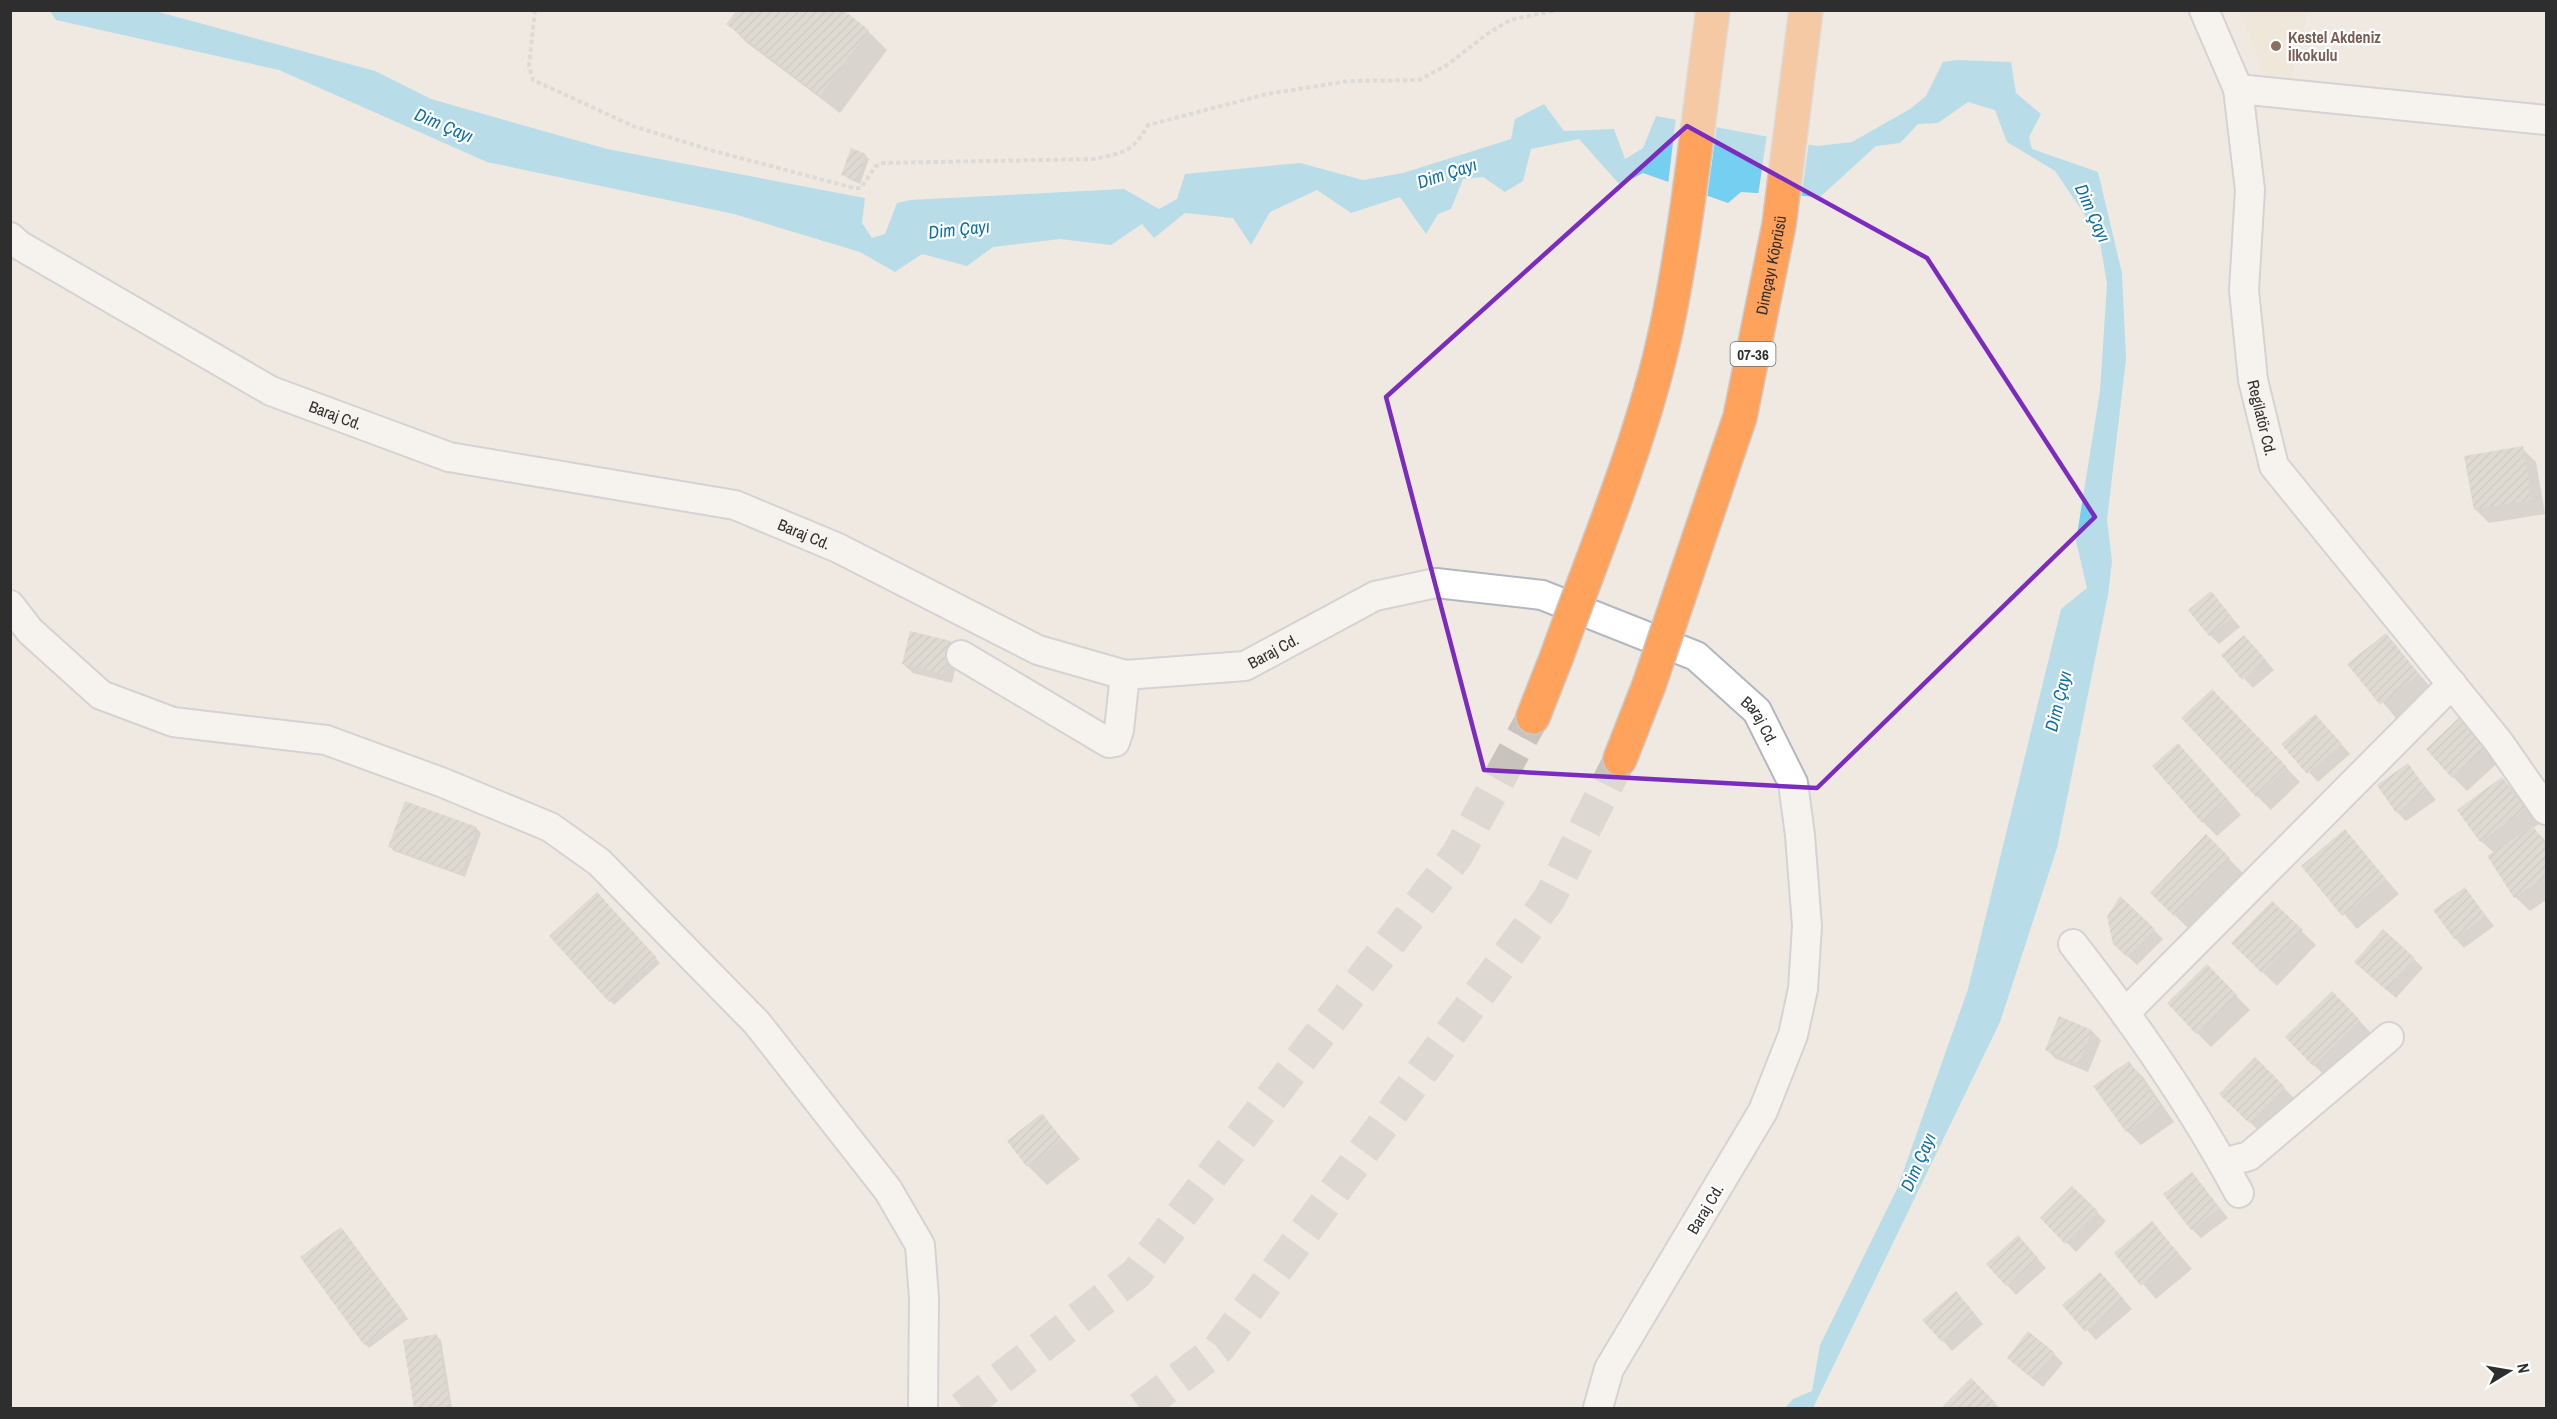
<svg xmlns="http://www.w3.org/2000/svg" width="2557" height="1419" font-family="'Archivo Narrow',sans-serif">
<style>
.education{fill:#f0e6d1}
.water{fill:#75cff0}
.pier{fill:#efe9e1}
.shadow{fill:#0003}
.building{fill:url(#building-hatch)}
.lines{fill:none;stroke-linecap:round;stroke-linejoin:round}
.highway-tunnel{stroke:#c8c4bd;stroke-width:33;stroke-dasharray:33 16;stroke-linecap:butt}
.minor-casing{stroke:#b4b7c1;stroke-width:32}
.highway-casing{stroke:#c9c9c9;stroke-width:36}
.path{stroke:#c9c9c9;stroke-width:4;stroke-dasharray:4.5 3;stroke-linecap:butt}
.minor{stroke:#fff;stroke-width:28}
.highway{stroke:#ffa35c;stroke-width:33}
.highway-bridge-casing{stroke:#c9c9c9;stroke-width:36;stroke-linecap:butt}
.highway-bridge{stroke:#ffa35c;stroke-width:33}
.marked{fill:none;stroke:#7b2cbf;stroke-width:4.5;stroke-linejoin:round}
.education-dot{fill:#8d6e63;stroke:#fff;stroke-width:2}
.labels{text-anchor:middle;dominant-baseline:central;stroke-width:4.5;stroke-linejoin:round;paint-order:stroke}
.shield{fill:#fff;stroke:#6d6d6d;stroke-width:1.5}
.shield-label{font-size:15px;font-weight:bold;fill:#2e2e2e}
.education-label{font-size:16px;font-weight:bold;fill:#785e54;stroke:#fff;text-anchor:start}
.street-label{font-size:16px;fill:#2e2e2e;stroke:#fff}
.water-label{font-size:18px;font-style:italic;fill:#0d6fa3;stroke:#fff}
</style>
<defs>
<pattern id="building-hatch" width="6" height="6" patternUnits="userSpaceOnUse" patternTransform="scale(1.5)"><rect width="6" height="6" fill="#cbc7bf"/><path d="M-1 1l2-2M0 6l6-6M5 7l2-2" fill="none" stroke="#afaba4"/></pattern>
</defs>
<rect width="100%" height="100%" fill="#efe9e1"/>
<path class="education" d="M2239,11H2308L2290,85L2268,82Z"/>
<path class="water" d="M50,11H155L375,71L431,99L607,149L865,198L862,223L872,238L885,234L897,203L910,200L1124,189L1159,209L1177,199L1185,174L1300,163L1363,180L1403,173L1511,139L1515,119L1544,104L1564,131L1614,129L1625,159L1643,148L1656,116L1817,146L1852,142L1910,109L1926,96L1943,62L1957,60L2011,62L2016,93L2041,114L2029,137L2032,149L2098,172L2122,273L2126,359L2107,520L2112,561L2108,595L2057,848L2000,1022L1813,1408H1785L1793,1399L1812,1391L1820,1345L1897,1189L1968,989L2061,609L2087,588L2076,541L2100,391L2107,284L2099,236L2055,171L2007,142L1995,110L1968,102L1938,123L1918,124L1900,143L1876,146L1820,197L1741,192L1728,203L1643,173L1620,185L1579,139L1531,149L1523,181L1505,192L1483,177L1463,179L1451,209L1438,214L1426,234L1400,197L1351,213L1317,190L1270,212L1251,245L1233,218L1185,213L1154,238L1142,224L1111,245L1060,239L993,247L967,266L922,254L895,272L860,252L734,214L487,162L279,70L56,20Z"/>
<path class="pier" d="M1676,117L1717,125L1707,199L1668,185Z
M1767,134L1809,142L1801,199L1758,196Z"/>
<path class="shadow" d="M841,10L868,31L887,50L840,113L747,43L728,24Z
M865,155L869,159L860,184L847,178L843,174Z
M2522,448L2536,462L2545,514L2489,523L2475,509Z
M2211,593L2240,627L2219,644L2210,635Z
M2386,635L2432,689L2396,718L2350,664Z
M950,642L959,651L952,683L913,673L903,664Z
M2253,646L2274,670L2253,688L2223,655Z
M2226,705L2300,782L2271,810L2257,796Z
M2463,716L2503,758L2467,791L2453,777Z
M2324,725L2350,754L2318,782L2283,744Z
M2192,759L2241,815L2217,836L2203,822Z
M2408,765L2436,800L2406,821L2397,812Z
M2502,779L2516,793L2539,824L2533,828L2546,841V900L2530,911L2515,897L2494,853L2481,841Z
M406,803L477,829L481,833L465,877L394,851L390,847Z
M2344,831L2399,894L2357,929L2303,866Z
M2206,836L2243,873L2189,929L2152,893Z
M2465,889L2494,926L2464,948L2455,938Z
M597,895L660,963L614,1005L551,936Z
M2272,903L2316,945L2277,986L2233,943Z
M2154,930L2163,939L2137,965L2124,953Z
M2414,959L2423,968L2396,998L2365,971Z
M2207,966L2250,1010L2211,1047L2197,1033Z
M2346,1007L2373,1035L2328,1079L2314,1065Z
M2092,1031L2101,1040L2088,1072L2056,1059L2047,1050Z
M2255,1059L2298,1102L2264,1136L2221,1094Z
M2129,1063L2143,1077L2174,1122L2141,1145L2127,1131Z
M1041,1115L1080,1159L1047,1185L1028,1166Z
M2192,1174L2228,1218L2201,1238L2192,1229Z
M2072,1188L2106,1221L2076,1252L2042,1218Z
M2152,1223L2192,1269L2156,1299L2116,1253Z
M345,1233L408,1319L369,1348L365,1344Z
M2027,1247L2046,1268L2016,1295L1988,1264Z
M2109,1283L2132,1309L2096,1340L2064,1305Z
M1965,1302L1983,1324L1952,1351L1925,1320Z
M436,1336L441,1340L452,1408H416L404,1341Z
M2054,1354L2063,1363L2043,1387L2018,1367Z
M1971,1380L1999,1408L1944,1407Z"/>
<path class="building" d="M737,10H843L869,30L820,96L726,24Z
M851,148L866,154L856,180L841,175Z
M2523,446L2532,500L2474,510L2464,456Z
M2211,591L2232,617L2209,636L2188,610Z
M910,631L951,641L943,674L902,664Z
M2386,633L2419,674L2380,705L2347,664Z
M2244,635L2266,660L2242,680L2221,655Z
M2212,689L2287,767L2256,797L2181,718Z
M2315,714L2342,744L2307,774L2281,744Z
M2463,714L2490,743L2452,778L2426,749Z
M2178,743L2228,800L2202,823L2152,766Z
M2408,763L2427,790L2396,813L2377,785Z
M2502,777L2525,809L2480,842L2457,810Z
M405,801L477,827L461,874L388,847Z
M2533,826L2546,846V877L2514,898L2487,856Z
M2345,829L2386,879L2342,916L2301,866Z
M2206,834L2230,858L2174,916L2150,893Z
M2465,887L2486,916L2454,939L2433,910Z
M597,892L657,958L609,1002L549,936Z
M2120,896L2155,929L2127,957L2113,944L2107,917Z
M2272,901L2303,930L2262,973L2231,943Z
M2383,929L2415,958L2386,990L2354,962Z
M2207,964L2237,995L2196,1034L2167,1003Z
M2332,991L2360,1020L2313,1066L2285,1037Z
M2059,1016L2092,1030L2079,1064L2045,1050Z
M2255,1057L2285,1087L2249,1123L2219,1094Z
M2129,1061L2161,1107L2126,1132L2093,1086Z
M1042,1113L1062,1139L1027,1167L1007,1141Z
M2192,1172L2220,1208L2191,1230L2163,1194Z
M2072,1186L2098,1211L2065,1244L2040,1218Z
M2152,1221L2179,1254L2141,1286L2114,1253Z
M341,1227L405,1314L364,1345L300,1257Z
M2018,1235L2038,1258L2006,1286L1986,1264Z
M2100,1272L2124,1299L2085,1332L2062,1305Z
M1956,1291L1975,1314L1942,1342L1922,1320Z
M2028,1331L2055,1353L2033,1379L2007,1358Z
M437,1334L450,1408H414L403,1340Z
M1971,1378L1996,1403L1990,1408H1943L1942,1407Z"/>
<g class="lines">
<path class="highway-tunnel" d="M962,1408L1136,1274L1457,855L1533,717
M1140,1408L1219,1348L1549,899L1620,759"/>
<g class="minor-casing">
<g id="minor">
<path id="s1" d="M2204,10L2238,89L2250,190L2244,290L2253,380L2274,466L2498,741L2546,810"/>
<path d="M2238,89L2546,120"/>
<path id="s2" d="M10,237L19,245L271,391L449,457L735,505L838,548L1038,650L1125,675L1245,666L1375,596L1436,583L1542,595L1696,656L1757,711L1793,783L1800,835L1807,926L1803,989L1793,1035L1763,1111L1609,1369L1598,1408"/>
<path d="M10,605L30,631L101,695L173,722L326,740L441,782L550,827L599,862L757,1023L888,1190L920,1245L924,1298L923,1408"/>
<path d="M961,655L1109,743L1115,742L1119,730L1125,675"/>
<path d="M2073,944C2134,1022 2192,1105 2239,1193"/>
<path d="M2126,1012L2452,684"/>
<path d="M2223,1163L2249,1156L2389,1037"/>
</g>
</g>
<g class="highway-casing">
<path id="highway" d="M1533,717L1557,656
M1620,759L1649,685"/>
</g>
<path class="path" d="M535,10L529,66L533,80L633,126L714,151L854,188H861L875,167L881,163L1095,159C1124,152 1132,153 1148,125L1267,94L1349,81L1419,80L1447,65L1487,34L1510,20L1558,10"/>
<use href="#minor" class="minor"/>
<use href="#highway" class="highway"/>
<g class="highway-bridge-casing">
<g id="highway-bridge">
<path d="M1557,656C1597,544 1646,432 1669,316C1689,215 1699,112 1713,10"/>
<path id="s3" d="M1649,685L1740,417L1779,225L1806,10"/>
</g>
</g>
<use href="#highway-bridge" class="highway-bridge"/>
</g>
<path d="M0 0H2557V1419H0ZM1687,126L1927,258L2095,517L1817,788L1484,770L1386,397Z" fill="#efe9e1" fill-opacity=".55" fill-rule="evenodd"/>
<path class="marked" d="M1687,126L1927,258L2095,517L1817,788L1484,770L1386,397Z"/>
<circle class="education-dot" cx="2276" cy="46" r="6"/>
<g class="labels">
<rect class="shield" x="1730.5" y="342" width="45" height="24" rx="4.5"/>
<g class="shield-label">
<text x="1753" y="354">07-36</text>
</g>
<g class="education-label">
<text x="2288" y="37">Kestel Akdeniz<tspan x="2288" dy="18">İlkokulu</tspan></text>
</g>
<g class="street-label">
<text stroke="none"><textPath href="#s3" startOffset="438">Dimçayı Köprüsü</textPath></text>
<text stroke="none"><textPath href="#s2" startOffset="372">Baraj Cd.</textPath></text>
<text stroke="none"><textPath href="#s1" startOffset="417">Regilatör Cd.</textPath></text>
<text stroke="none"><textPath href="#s2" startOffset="858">Baraj Cd.</textPath></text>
<text stroke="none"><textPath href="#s2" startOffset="1362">Baraj Cd.</textPath></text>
<text stroke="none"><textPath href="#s2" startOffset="1904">Baraj Cd.</textPath></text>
<text transform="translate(1705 1209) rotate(-59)">Baraj Cd.</text>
</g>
<g class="water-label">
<text transform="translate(444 125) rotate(23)">Dim Çayı</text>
<text transform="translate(1447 173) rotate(-18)">Dim Çayı</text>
<text transform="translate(2093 213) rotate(66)">Dim Çayı</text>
<text transform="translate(959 229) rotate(-6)">Dim Çayı</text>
<text transform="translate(2058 701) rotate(-76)">Dim Çayı</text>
<text transform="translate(1918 1162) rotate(-66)">Dim Çayı</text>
</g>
</g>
<rect width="2557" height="1419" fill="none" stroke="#2e2e2e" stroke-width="24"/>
<g transform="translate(2509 1371) rotate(79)" stroke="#ffffff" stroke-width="4.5" paint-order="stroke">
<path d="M0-4.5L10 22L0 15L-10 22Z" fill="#2e2e2e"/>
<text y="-9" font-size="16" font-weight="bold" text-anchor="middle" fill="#2e2e2e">N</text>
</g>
</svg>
